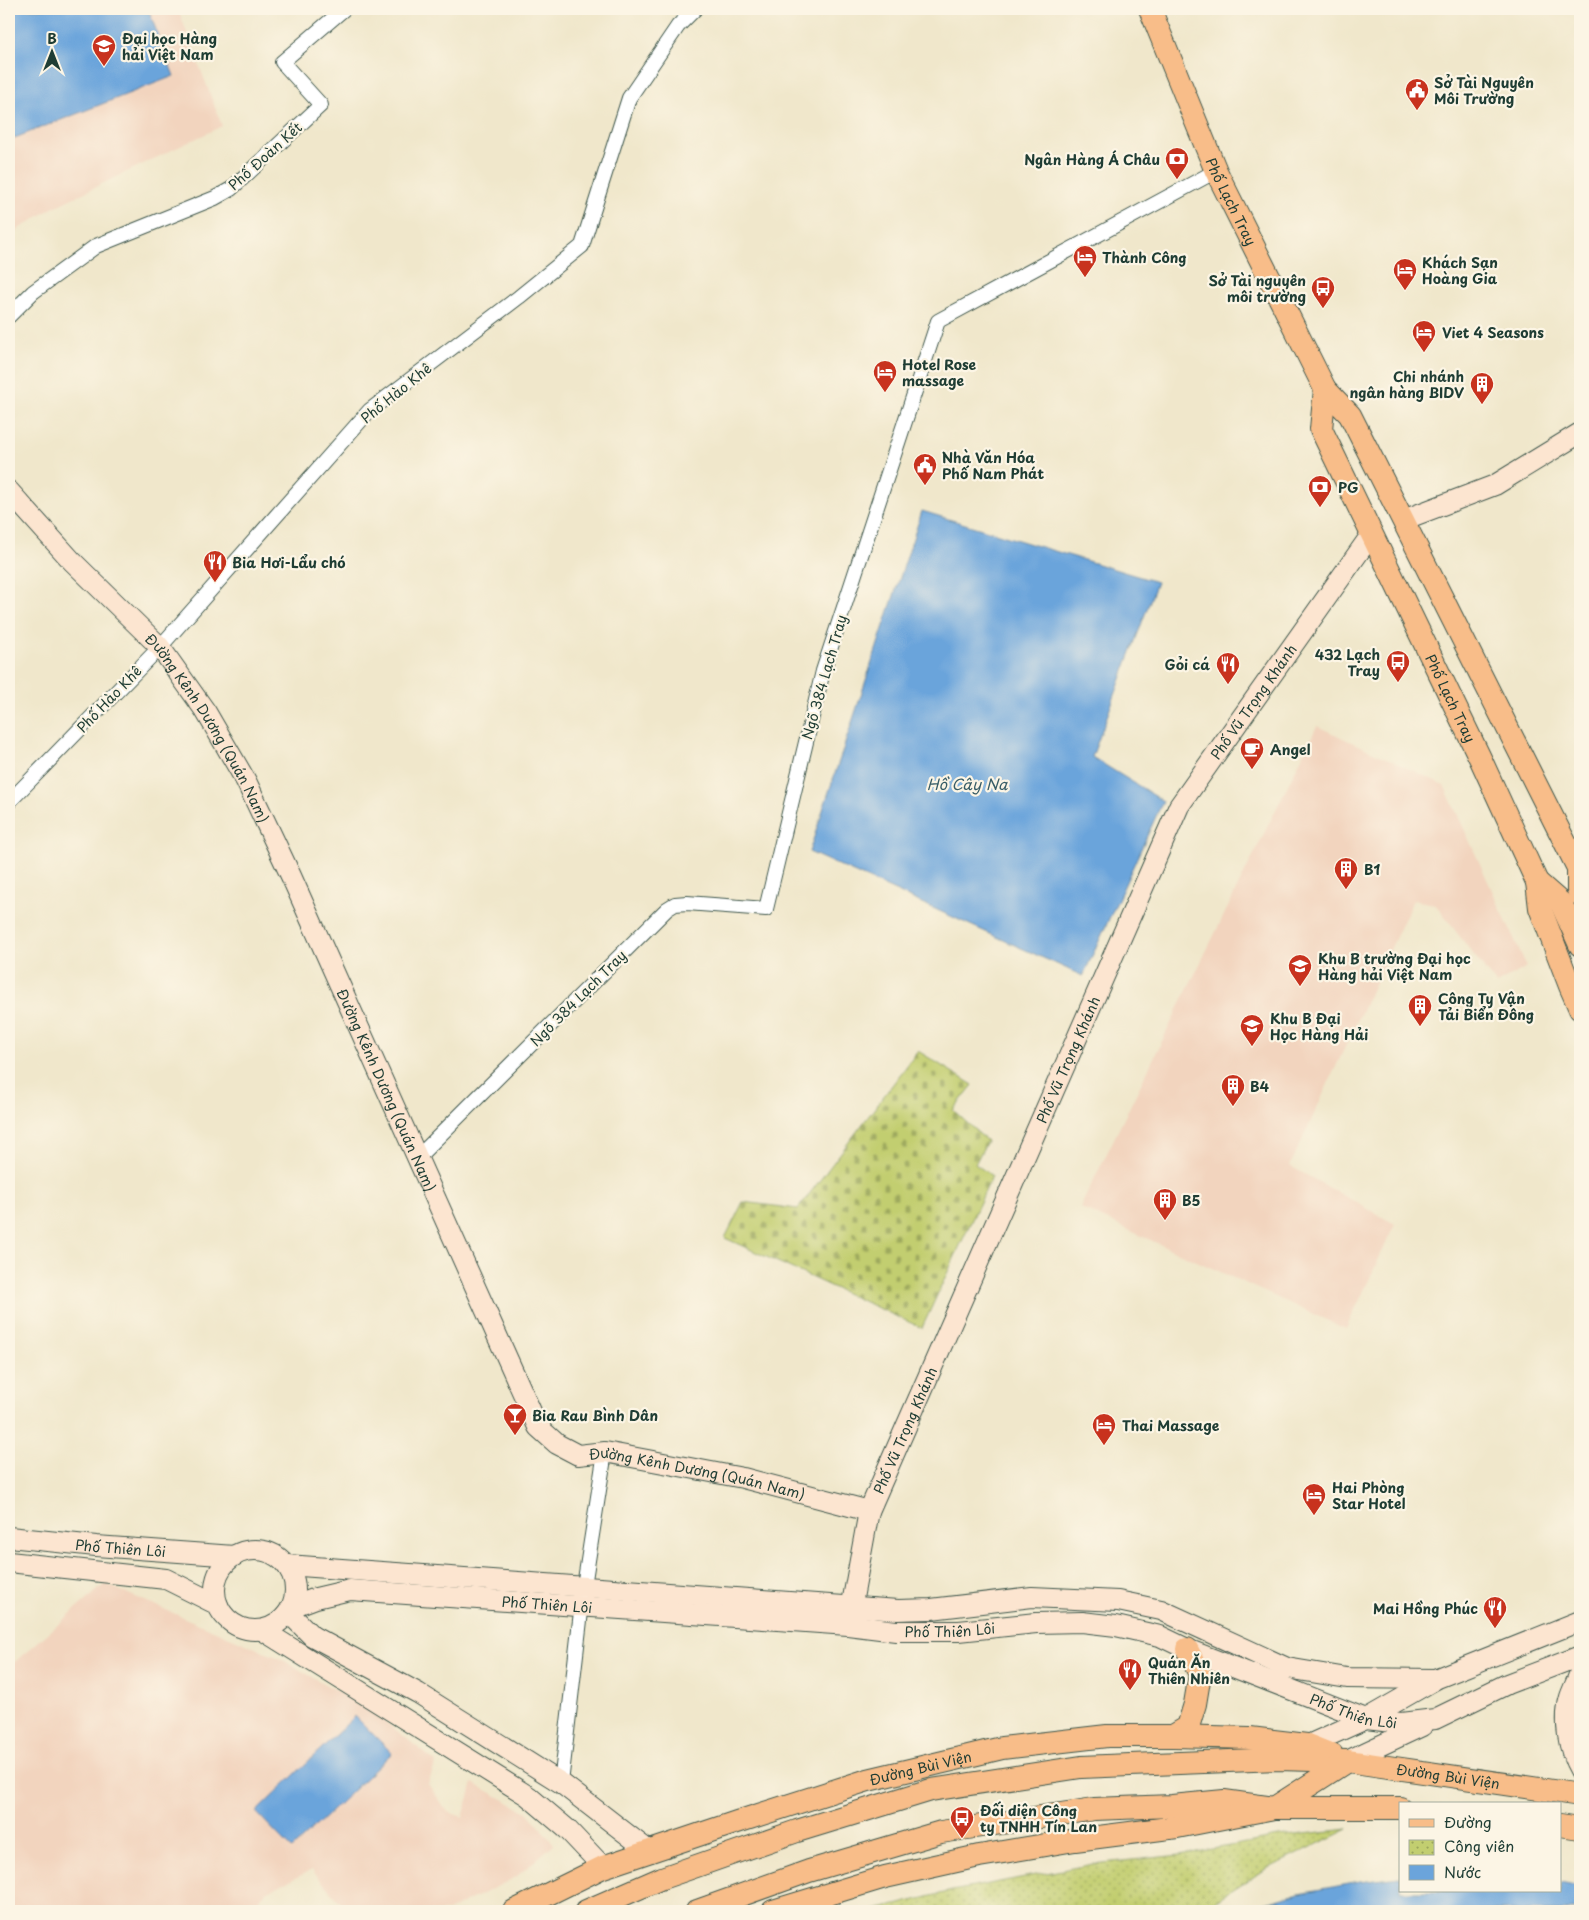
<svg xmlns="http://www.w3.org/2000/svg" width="1589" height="1920" font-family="'Playpen Sans',sans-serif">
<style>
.built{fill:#f2d4be}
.cemetery{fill:url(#cemetery-stones);stroke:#708652}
.park{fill:url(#park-dots);stroke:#708652}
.water{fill:#6ba4db;stroke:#457088}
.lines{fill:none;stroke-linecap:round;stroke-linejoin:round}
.street-casing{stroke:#3e564b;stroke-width:16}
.secondary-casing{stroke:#3e564b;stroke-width:22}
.primary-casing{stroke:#3e564b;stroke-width:24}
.street{stroke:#fff;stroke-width:14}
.secondary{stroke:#fce5d0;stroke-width:20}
.primary{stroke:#f8bd89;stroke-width:22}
.labels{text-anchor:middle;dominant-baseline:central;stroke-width:4.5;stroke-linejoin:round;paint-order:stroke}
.poi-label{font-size:14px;font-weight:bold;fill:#1f3d34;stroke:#fcf5e5;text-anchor:start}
.street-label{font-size:14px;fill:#1f3d34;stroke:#fcf5e5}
.water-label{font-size:15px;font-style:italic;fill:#365c66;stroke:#fcf5e5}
</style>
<defs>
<pattern id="cemetery-stones" width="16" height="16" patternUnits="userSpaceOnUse" patternTransform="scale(1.25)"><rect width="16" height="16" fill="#c2ce70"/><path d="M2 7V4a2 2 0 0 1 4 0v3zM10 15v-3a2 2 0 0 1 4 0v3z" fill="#9da85d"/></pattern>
<pattern id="park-dots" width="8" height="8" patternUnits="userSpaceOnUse" patternTransform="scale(1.25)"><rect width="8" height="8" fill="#c2ce70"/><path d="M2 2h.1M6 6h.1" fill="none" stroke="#9da85d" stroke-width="1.8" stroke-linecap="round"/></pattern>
</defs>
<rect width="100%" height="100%" fill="#fcf5e5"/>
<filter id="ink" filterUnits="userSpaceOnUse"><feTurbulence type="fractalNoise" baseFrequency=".02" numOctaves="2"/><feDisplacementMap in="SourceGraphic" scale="10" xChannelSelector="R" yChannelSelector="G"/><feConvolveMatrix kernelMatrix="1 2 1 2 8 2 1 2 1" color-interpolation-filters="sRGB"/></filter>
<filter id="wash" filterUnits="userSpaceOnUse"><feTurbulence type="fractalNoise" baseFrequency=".0096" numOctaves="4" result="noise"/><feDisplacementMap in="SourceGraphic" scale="20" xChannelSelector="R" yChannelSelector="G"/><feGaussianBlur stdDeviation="1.12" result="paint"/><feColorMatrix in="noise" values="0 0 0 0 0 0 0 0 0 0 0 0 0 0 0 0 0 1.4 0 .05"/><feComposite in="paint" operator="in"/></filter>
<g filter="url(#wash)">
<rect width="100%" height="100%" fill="#f0e7cb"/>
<path class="built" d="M9,9H178L222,126L54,207L9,235Z
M1317,726L1444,785L1527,967L1496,984L1435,904L1413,900L1290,1166L1395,1224L1346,1329L1080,1208Z
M105,1584L281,1659L372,1711L436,1762L428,1784L448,1812L463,1817L473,1783L527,1812L554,1844L516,1877L448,1911H348L312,1870L266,1892L247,1911H9V1667Z"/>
<path class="cemetery" d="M918,1051L973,1085L953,1110L987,1141L975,1164L992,1176L922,1328L725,1238L743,1202L798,1209Z"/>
<path class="park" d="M1348,1829L1257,1874L1199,1911H871L952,1891L1093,1864L1180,1855L1278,1837Z"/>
<path class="water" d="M9,9H148L174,76L12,139L9,130Z
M922,511L1157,582L1092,757L1163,801L1083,976L809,852Z
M355,1716L392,1753L292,1849L256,1812Z
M1400,1877V1891H1560V1882L1580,1886V1911H1240L1299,1893L1360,1882Z"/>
</g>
<g filter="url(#ink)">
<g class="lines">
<g class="street-casing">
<path id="street" d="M9,316L33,292L96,246L215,198L231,189L321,105L282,62L344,9
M9,802L160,647L370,410L519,297L582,246L629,98L678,26L695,9
M418,1157L667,909L675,904L687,903L766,909L823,671L938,321L1216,171
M561,1783L584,1586L605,1452"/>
</g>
<g class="secondary-casing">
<g id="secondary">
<path id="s1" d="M9,491L72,561L160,647L206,712L246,781L291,876L538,1427L557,1444L578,1455L605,1452L743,1478L869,1511"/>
<path d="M1403,520L1495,485L1580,433"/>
<path id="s2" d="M9,1537L96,1546L234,1556"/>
<circle cx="255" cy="1590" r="40"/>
<path d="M9,1562L166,1579L218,1605"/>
<path d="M287,1565L898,1610L931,1609L1032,1597L1118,1601L1161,1610L1287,1668L1347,1678L1435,1679L1580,1621"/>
<path id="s3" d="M292,1607L316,1598L350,1590L848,1625L896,1631H959L1036,1623L1082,1622L1116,1626L1160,1636L1187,1649L1366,1719L1401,1723L1435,1719L1507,1684L1580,1656"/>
<path d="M289,1613L312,1636L418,1693L561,1783L650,1852"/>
<path id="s4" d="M849,1620L869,1511L1179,806L1371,535"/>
<path d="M262,1630L528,1796L567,1829L603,1867"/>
<path d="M1580,1671C1578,1680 1573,1688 1570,1697C1563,1719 1568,1750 1580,1770"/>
<path d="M1297,1750L1366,1719L1434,1680"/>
<path d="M1347,1761L1422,1726"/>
</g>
</g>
<g class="primary-casing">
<g id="primary">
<path id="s5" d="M1150,9L1216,171L1325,389L1350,415L1578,868L1580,869"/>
<path id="s6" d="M1325,389L1321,429L1480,758L1537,882L1540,908L1570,986L1580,1009"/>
<path d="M1578,868V890L1580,895"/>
<path d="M1537,882L1561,903L1580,945"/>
<path d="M1173,1736L1188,1727L1195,1704L1200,1674L1187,1649"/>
<path d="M1560,1825L1580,1828"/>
<path id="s7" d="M514,1911L603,1867L737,1822L868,1780L1002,1748L1107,1736H1173L1250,1738L1307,1745L1332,1755"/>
<path id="s8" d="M586,1911L662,1878L797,1831L931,1790L1081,1767L1279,1759L1347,1761L1580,1795"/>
<path d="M697,1911L809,1871L941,1832L1094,1809L1172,1806L1224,1801L1274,1808H1400"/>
<path d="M773,1911L885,1877L979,1856L1075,1840L1177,1827L1274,1808L1347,1761"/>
</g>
</g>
<use href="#street" class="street"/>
<use href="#secondary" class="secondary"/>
<use href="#primary" class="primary"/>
</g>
</g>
<defs>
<g id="university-pin" transform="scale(1.25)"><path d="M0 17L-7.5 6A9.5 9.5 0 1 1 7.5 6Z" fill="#c8321e" stroke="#fcf5e5"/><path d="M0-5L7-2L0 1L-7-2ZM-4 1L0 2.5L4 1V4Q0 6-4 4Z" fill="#fff"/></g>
<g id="civic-pin" transform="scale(1.25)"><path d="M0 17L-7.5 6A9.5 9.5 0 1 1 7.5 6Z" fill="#c8321e" stroke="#fcf5e5"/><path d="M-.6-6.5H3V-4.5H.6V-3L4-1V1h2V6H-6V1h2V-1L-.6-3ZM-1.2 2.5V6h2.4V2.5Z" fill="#fff"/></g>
<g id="bank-pin" transform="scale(1.25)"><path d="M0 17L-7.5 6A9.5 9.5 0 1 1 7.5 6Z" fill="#c8321e" stroke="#fcf5e5"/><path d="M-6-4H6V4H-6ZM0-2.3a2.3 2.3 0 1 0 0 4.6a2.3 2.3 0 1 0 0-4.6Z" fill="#fff"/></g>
<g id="hotel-pin" transform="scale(1.25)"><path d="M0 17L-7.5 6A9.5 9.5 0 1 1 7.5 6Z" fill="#c8321e" stroke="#fcf5e5"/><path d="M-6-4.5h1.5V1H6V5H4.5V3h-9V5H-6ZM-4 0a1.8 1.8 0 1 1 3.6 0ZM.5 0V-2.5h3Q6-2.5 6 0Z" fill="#fff"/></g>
<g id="bus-pin" transform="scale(1.25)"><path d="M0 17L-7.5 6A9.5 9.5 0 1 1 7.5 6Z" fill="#c8321e" stroke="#fcf5e5"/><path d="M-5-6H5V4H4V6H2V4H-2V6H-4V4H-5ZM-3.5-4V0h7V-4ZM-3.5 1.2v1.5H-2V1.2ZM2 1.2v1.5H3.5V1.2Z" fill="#fff"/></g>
<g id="building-pin" transform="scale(1.25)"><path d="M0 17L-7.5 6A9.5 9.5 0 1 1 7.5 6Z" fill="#c8321e" stroke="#fcf5e5"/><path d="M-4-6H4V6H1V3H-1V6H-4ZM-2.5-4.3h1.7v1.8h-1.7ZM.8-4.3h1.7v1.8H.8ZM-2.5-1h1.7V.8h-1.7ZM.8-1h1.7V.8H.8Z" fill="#fff"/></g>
<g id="restaurant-pin" transform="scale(1.25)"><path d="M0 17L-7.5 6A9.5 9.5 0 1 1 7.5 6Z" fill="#c8321e" stroke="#fcf5e5"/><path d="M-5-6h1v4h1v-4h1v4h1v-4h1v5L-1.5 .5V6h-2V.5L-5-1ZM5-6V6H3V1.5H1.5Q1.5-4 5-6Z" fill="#fff"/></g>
<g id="cafe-pin" transform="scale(1.25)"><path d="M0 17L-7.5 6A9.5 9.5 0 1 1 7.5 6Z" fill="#c8321e" stroke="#fcf5e5"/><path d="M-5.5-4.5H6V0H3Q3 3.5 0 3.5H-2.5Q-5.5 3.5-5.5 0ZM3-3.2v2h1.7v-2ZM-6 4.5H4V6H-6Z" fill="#fff"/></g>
<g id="bar-pin" transform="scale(1.25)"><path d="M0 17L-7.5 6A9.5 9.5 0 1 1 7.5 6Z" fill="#c8321e" stroke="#fcf5e5"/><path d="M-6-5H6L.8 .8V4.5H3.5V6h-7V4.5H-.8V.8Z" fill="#fff"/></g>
</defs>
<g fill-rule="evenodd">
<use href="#university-pin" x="104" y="46"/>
<use href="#civic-pin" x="1417" y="90"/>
<use href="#bank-pin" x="1177" y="159"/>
<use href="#hotel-pin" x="1085" y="257"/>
<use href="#hotel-pin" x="1405" y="270"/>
<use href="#bus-pin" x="1323" y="288"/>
<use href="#hotel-pin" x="1424" y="332"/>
<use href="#hotel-pin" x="885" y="372"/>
<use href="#building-pin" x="1482" y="384"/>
<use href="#civic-pin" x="925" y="465"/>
<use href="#bank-pin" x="1320" y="487"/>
<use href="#restaurant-pin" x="215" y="562"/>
<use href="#bus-pin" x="1398" y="662"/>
<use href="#restaurant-pin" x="1228" y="664"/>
<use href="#cafe-pin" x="1252" y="749"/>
<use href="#building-pin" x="1346" y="869"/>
<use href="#university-pin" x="1300" y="966"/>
<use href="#building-pin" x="1420" y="1006"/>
<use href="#university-pin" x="1252" y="1026"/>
<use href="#building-pin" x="1233" y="1086"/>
<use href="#building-pin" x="1165" y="1200"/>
<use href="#bar-pin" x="515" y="1415"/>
<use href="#hotel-pin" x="1104" y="1425"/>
<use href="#hotel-pin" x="1314" y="1495"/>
<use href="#restaurant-pin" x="1495" y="1608"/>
<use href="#restaurant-pin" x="1130" y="1670"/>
<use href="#bus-pin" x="962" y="1818"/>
</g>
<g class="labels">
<g class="poi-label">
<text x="122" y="38">Đại học Hàng<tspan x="122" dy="16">hải Việt Nam</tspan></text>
<text x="1434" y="82">Sở Tài Nguyên<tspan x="1434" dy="16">Môi Trường</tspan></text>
<text x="1160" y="159" text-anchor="end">Ngân Hàng Á Châu</text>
<text x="1102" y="257">Thành Công</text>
<text x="1422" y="262">Khách Sạn<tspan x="1422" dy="16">Hoàng Gia</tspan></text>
<text x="1306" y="280" text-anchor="end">Sở Tài nguyên<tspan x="1306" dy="16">môi trường</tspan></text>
<text x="1442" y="332">Viet 4 Seasons</text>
<text x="902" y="364">Hotel Rose<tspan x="902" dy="16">massage</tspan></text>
<text x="1464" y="376" text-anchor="end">Chi nhánh<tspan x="1464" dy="16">ngân hàng BIDV</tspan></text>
<text x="942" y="457">Nhà Văn Hóa<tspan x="942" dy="16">Phố Nam Phát</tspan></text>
<text x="1338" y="487">PG</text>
<text x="232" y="562">Bia Hơi-Lẩu chó</text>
<text x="1380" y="654" text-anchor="end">432 Lạch<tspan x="1380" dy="16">Tray</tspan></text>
<text x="1210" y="664" text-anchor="end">Gỏi cá</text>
<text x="1270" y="749">Angel</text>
<text x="1364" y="869">B1</text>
<text x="1318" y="958">Khu B trường Đại học<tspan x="1318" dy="16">Hàng hải Việt Nam</tspan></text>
<text x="1438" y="998">Công Ty Vận<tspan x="1438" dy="16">Tải Biển Đông</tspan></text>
<text x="1270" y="1018">Khu B Đại<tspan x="1270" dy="16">Học Hàng Hải</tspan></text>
<text x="1250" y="1086">B4</text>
<text x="1182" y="1200">B5</text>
<text x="532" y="1415">Bia Rau Bình Dân</text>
<text x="1122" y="1425">Thai Massage</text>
<text x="1332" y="1487">Hai Phòng<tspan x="1332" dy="16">Star Hotel</tspan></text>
<text x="1478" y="1608" text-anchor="end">Mai Hồng Phúc</text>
<text x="1148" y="1662">Quán Ăn<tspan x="1148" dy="16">Thiên Nhiên</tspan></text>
<text x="980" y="1810">Đối diện Công<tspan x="980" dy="16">ty TNHH Tín Lan</tspan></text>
</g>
<g class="street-label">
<text transform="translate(265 156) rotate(-42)">Phố Đoàn Kết</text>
<text stroke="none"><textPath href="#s5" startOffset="209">Phố Lạch Tray</textPath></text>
<text transform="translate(396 393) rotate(-39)">Phố Hào Khê</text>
<text transform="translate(824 677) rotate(-74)">Ngõ 384 Lạch Tray</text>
<text stroke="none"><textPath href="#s6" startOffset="339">Phố Lạch Tray</textPath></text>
<text transform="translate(109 699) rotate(-46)">Phố Hào Khê</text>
<text stroke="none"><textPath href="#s4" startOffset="1009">Phố Vũ Trọng Khánh</textPath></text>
<text stroke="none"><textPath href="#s1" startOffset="311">Đường Kênh Dương (Quán Nam)</textPath></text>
<text transform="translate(578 998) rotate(-45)">Ngõ 384 Lạch Tray</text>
<text stroke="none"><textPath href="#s4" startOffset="604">Phố Vũ Trọng Khánh</textPath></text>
<text stroke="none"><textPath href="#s1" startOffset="716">Đường Kênh Dương (Quán Nam)</textPath></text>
<text stroke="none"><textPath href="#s4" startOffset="199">Phố Vũ Trọng Khánh</textPath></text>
<text stroke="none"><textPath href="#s1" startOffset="1256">Đường Kênh Dương (Quán Nam)</textPath></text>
<text stroke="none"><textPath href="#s2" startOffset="112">Phố Thiên Lôi</textPath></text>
<text stroke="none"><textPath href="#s3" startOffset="258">Phố Thiên Lôi</textPath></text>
<text stroke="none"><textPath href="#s3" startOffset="662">Phố Thiên Lôi</textPath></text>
<text stroke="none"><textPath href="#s3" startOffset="1082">Phố Thiên Lôi</textPath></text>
<text stroke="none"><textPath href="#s7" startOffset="432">Đường Bùi Viện</textPath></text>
<text stroke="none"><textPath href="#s8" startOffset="886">Đường Bùi Viện</textPath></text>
</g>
<g class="water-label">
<text x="967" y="783">Hồ Cây Na</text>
</g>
</g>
<rect width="1589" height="1920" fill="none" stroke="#fcf5e5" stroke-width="30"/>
<rect x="1399" y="1802" width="162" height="90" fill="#fcf5e5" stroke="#a4ab9e"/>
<rect x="1409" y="1819" width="25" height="8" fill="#f8bd89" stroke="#a4ab9e"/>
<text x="1444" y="1828" font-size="15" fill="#1f3d34">Đường</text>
<rect x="1409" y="1840" width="25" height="15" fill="url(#park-dots)" stroke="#a4ab9e"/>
<text x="1444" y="1852" font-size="15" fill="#1f3d34">Công viên</text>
<rect x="1409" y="1865" width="25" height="15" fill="#6ba4db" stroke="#a4ab9e"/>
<text x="1444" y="1878" font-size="15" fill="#1f3d34">Nước</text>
<g transform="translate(52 52)" stroke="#fcf5e5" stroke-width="4" paint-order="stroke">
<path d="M0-4L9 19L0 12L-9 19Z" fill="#1f3d34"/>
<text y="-8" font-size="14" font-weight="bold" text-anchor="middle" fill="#1f3d34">B</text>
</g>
</svg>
